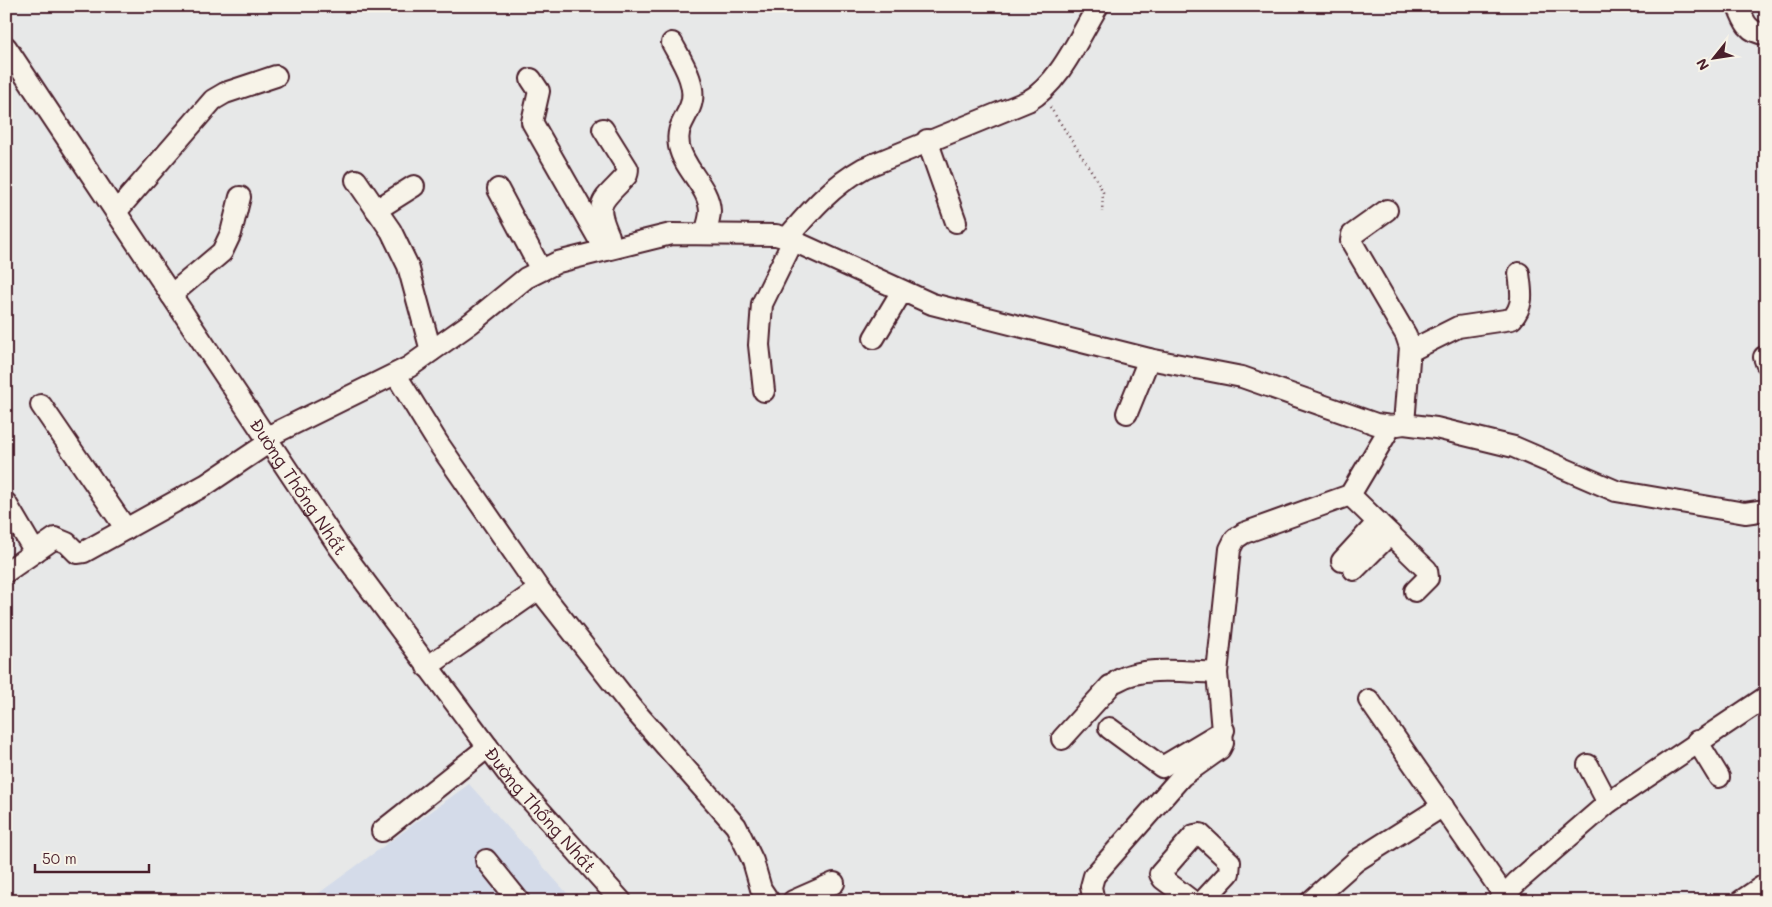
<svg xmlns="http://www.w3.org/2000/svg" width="1772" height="907" font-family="Mali,sans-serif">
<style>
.built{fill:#d4dbe9}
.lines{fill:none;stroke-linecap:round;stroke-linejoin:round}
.minor-casing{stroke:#4a1f2b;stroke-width:24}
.path{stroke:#4a1f2b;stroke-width:2.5;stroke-dasharray:1 4;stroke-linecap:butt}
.minor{stroke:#f7f3e8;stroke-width:20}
.labels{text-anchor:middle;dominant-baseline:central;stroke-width:4;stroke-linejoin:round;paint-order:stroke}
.street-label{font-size:18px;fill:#4a1f2b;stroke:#f7f3e8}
</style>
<rect width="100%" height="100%" fill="#e7e8e8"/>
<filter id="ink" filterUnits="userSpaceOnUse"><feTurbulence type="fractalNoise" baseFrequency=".02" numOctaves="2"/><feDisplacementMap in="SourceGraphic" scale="10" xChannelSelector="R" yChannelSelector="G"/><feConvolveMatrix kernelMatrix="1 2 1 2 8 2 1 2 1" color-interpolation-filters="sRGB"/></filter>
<g filter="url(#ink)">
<path class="built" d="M469,784L574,901H308Z"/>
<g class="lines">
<g class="minor-casing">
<g id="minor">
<path d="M1738,6C1744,22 1748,33 1766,34"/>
<path d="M672,43C681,60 699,86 690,107C684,122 676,128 679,146C684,170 709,187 710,211C710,218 707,227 705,233"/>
<path id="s1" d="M6,47L339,547L511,778L621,901"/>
<path d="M531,79L539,91L532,122L605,250"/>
<path d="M603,129L628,169L627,175C603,202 593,200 609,236"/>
<path d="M927,140L956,222"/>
<path d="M356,180L391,231L408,266L431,351"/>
<path d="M498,189L541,270"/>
<path d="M376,210L414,186"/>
<path d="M1387,210L1352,235L1351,241L1406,335L1410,347L1404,424"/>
<path d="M116,212L213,100L225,93L276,76"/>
<path d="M787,238C811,210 832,186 864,168L1028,101C1060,83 1079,37 1098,6"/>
<path d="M171,295L222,252L231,233L240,197"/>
<path d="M874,338L902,291"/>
<path d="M1410,351L1458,327L1512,319C1525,304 1521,291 1519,273"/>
<path d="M1764,357L1766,363"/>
<path d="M396,375L438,443L539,589L634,710L736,826L753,861L761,889L769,901"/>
<path d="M764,391L759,345L762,304L793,241"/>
<path d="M41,405L126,529"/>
<path d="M1127,413L1149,359"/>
<path d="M265,438L409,367L471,323L526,278L558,262L671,234L776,235L787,238L932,304L1149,359L1242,377L1376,424L1391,426L1404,424L1436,428L1514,447L1616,491L1745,513L1766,510"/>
<path d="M1350,495L1427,570L1428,578L1415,591"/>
<path d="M6,503L35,552"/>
<path d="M1342,561L1378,522"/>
<path d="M1354,570L1390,534"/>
<path d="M6,572L55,538L67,543L77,553L84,552L207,484L268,443"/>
<path d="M427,667L539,589"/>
<path d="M1117,681C1141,665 1189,672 1217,673"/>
<path d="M1369,700L1508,901"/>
<path d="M1109,728L1162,767L1224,730"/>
<path d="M1062,739L1110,686"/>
<path d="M1697,741L1719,777"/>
<path d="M1588,765L1608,803"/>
<path d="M382,831L488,747"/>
<path d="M486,860L519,901"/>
<path d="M793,901L834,883"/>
<path d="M1094,901L1091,887L1094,876L1182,776L1220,749L1223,743L1217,673L1230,549L1235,539L1244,533L1350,495L1391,426"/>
<path d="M1192,901L1163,879L1160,874L1194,835L1200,834L1230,862L1229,873L1203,901"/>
<path d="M1311,901L1356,861L1443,806"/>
<path d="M1499,901L1518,881L1608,803L1766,697"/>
<path d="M1741,901L1766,884"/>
</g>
</g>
<path class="path" d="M1050,107L1096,178L1103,192L1102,212"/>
<use href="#minor" class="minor"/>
</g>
</g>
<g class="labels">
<g class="street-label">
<text stroke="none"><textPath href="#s1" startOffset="528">Đường Thống Nhất</textPath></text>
<text stroke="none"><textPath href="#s1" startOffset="932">Đường Thống Nhất</textPath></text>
</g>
</g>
<rect width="1772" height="907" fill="none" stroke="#f7f3e8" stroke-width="25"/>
<rect x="12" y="12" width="1747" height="882" fill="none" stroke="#4a1f2b" stroke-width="2" filter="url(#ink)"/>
<g transform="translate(1714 58) rotate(240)" stroke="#f7f3e8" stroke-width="4" paint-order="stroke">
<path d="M0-4L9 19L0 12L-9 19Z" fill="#4a1f2b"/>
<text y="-8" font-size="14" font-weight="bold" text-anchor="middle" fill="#4a1f2b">N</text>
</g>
<path d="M35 864v8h114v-8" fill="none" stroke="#4a1f2b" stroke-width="2.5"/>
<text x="42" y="864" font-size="15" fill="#4a1f2b" stroke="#f7f3e8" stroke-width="4" paint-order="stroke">50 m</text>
</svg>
